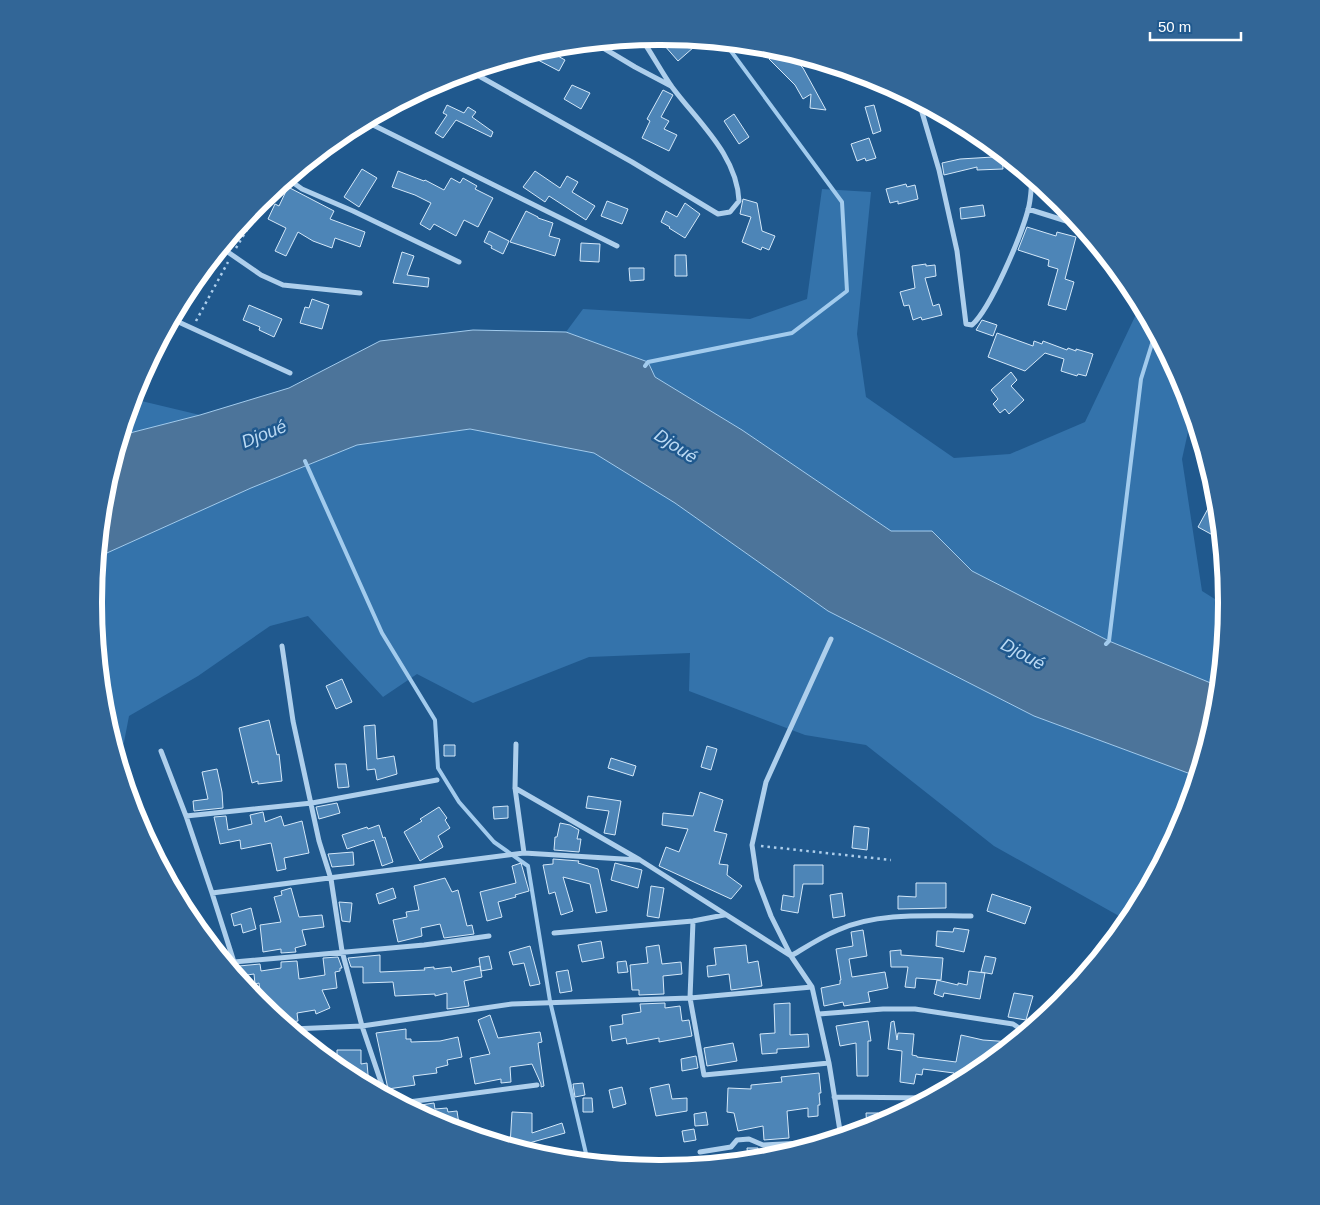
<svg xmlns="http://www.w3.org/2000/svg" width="1320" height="1205" font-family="Arial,sans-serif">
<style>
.green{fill:#3473ab}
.water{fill:#4c749a;stroke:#a2cbed}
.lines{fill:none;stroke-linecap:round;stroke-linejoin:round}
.stream{stroke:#a2cbed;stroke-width:4}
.building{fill:#4d85b7;stroke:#d4e8f9}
.path{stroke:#aecfec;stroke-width:2.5;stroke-dasharray:2.5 4;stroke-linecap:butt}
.minor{stroke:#aecfec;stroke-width:5}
.labels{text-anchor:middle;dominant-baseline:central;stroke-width:5;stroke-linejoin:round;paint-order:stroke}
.water-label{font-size:18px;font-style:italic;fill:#bad9f3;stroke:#20598e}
.rim{fill:none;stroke:#fff;stroke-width:6}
</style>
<rect width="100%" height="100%" fill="#20598e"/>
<path class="green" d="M822,189L871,192L857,334L866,397L954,458L1010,454L1085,422L1140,306L1183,386L1192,414L1182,459L1202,591L1226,606L1218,686L1109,641L972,571L932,531H891L742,430L655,377L648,362L566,332L583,309L750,319L807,299Z
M133,399L200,415L122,435Z
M470,429L594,453L675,503L828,611L1034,716L1196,776L1183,819L1131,917L1128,921L994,846L866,745L805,735L689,691L690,653L589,657L473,703L417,674L383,697L308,616L270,626L198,676L129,716L120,763L105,713L94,602L98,557L251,488L357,445Z"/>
<path class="water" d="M473,330L566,332L648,362L655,377L742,430L891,531H932L972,571L1109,641L1218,686L1215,713L1196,776L1034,716L828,611L675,503L594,453L470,429L357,445L251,488L98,557L105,492L122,435L200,415L289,388L380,341Z"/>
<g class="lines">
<path class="stream" d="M645,366L648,362L792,333L847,291L842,202L725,43
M305,461L382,633L435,720L438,768L459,802L494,842L528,866L550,1001L588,1162
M1106,644L1109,641L1141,379L1155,334"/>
</g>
<path class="building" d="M673,38L702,40L678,61L664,45Z
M542,49L555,57L556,55L565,60L559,71L536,59Z
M779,50L787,52L803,68L826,110L810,108L811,94L803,99L795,85L769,59Z
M572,85L590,93L581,109L564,99Z
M663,90L673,95L661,117L669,121L664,129L677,135L669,151L642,138L650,121L647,119Z
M447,105L464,113L468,107L476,112L472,117L493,132L491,137L456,120L443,138L435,133L447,115L443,113Z
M874,105L881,131L873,134L865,107Z
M734,114L749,137L739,144L724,121Z
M869,138L876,158L866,161L865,158L857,161L851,144Z
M993,157L994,158H1002L1003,169L977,170V167L944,175L942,163L960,159Z
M362,169L377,178L359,207L344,197Z
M398,171L424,181L425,180L444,190L451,178L460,183L463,178L477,186L475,189L493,198L478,227L464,220L456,236L434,224L430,230L420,224L431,203L415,195L392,187Z
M535,171L560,188L567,176L578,182L572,192L595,206L586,220L549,196L545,202L523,187Z
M906,184L907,187L915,185L918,199L898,204V201L890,203L886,189Z
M288,187L334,211L330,219L365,232L360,247L335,238L332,248L313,241L298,232L286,256L275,251L286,228L268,219L275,204L279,206Z
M743,199L757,203L762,231L775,236L769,250L762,247L761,250L742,242L751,217L740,214Z
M607,201L628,209L622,224L601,216Z
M685,203L700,214L685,238L669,228L670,227L661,222L666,211L677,217Z
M983,205L985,216L961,219L960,208Z
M526,211L538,217V218L553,223L549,236L560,239L555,256L510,242Z
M1027,227L1056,236L1057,232L1076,237L1065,279L1074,282L1066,310L1048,305L1058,269L1048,266L1049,260L1018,250Z
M489,231L509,241L503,254L491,248L492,246L484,242Z
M581,243L600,244L599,262L580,261Z
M402,252L414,256L407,275L429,278L428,287L393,283Z
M675,255H686L687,276H675Z
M926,264V266L935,265L936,276L925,278L933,306L939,304L942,315L922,320L921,317L913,320L909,305L904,306L900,292L915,288L912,266Z
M629,268H644V280L630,281Z
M312,299L329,305L322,329L300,323L305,307L309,308Z
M249,305L282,319L274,337L259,330L260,327L243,320Z
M982,320L997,325L993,336L976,330Z
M997,333L1033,346L1034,341L1042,344L1043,341L1067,350L1068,348L1076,351V349L1093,354L1086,376L1078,374L1077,376L1061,371L1064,359L1045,353L1025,371L988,357Z
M1011,372L1017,380L1011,386L1024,400L1009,414L1005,409L1000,413L993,404L998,399L991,390Z
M1210,505L1217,509L1220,539L1198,527Z
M342,679L352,702L336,709L326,686Z
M269,720L277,755L279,754L282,781L258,784V781L252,783L239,728Z
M375,725L377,759L394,756L397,774L377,780L375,769L367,770L364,726Z
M444,745H455V756H444Z
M707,746L717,749L711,770L701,767Z
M611,758L636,766L633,776L608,768Z
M335,764H346L349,787L338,788Z
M217,769L222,792L223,808L194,811L193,801L208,799L202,772Z
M700,792L723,800L714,831L727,834L719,864L728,865L727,875L742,886L731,899L659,866L666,847L679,852L688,829L662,825L663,813L693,816Z
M588,796L621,801L615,835L604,833L609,811L586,808Z
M337,803L340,813L319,819L316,807Z
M508,806V818L494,819L493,807Z
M439,807L447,818L445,820L450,828L438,836L443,847L420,861L404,832L422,821L420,819Z
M263,812L265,822L281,816L284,826L302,821L309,853L284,858L286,869L277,871L271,843L241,849L240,840L220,844L214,817L226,816L228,830L252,824L250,815Z
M560,823L570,825L579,830L577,839H581L579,852L554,850L555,837H557Z
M379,825L383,838L385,837L393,862L382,866L374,840L347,849L342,835L367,827L368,829Z
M854,826L869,828L867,850L852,848Z
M353,852L354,865L332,867L328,854Z
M553,859L579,861L578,863L598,869L607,911L596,913L590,884L563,877L573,911L561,915L555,892L549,894L543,865L553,864Z
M521,863L529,891L515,895L516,897L498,902L502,917L487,921L480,892L516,883L512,866Z
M615,863L642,870L638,888L611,880Z
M794,865H823V884H803L798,913L781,910L783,895L794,897Z
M445,878L452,892L458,890L467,926L472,925L474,934L444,938L440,924L421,928L422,936L398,942L393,920L407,917L406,912L419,910L414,886Z
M916,883H946V908L898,909V896L916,897Z
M651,886L664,888L659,918L647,916Z
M291,888L299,917L322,915L324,927L302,930L306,945L295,948L296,952L281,953V949L263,952L260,925L281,922L274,897L282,895L281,891Z
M393,888L396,898L379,904L376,894Z
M842,893L845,916L833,918L830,895Z
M992,894L1031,907L1025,924L987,911Z
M339,902L352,903L350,922L342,921Z
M251,908L256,929L243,933L241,924L234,926L231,914Z
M954,928L969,930L964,952L936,946L937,931L953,932Z
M863,930L867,956L849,959L852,977L885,972L888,988L868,992L870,1002L844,1006L843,1002L824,1006L821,988L840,984V980H841L836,949L853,946L851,932Z
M601,941L604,958L582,962L578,945Z
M659,945L662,964L681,962L682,974L663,976L664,994L639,995V990H632L630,965L648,963L646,947Z
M746,945L748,963L758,961L762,986L731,990L729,974L708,977L707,966L716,965L714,948Z
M530,946L540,984L530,986L524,963L513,965L509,952Z
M901,950V955L943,958L941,980L916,978L915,988L905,987L908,967H891L890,951Z
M380,955V972L425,970L424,968L434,967V969L451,967L452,972L480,966L482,977L464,981L469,1006L447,1009V993L435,996V994L395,996L393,982L363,983V967H351L348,958Z
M489,956L492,969L481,971L479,958Z
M985,956L996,958L992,974L981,972Z
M338,957L342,968H340V971L335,972L337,988L322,990L330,1008L316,1014L315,1010L297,1013L298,1021L284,1023L262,1005L259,983L255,984L254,974L240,976L239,966L260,964L261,971L281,968V962L297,961L299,979L325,975L323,958Z
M626,961L628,972L618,973L617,962Z
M568,970L572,991L560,993L556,972Z
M969,971L985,973L980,999L944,993L943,997L934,994L937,980L958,985V983L967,985Z
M1014,993L1033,996L1026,1020L1008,1017Z
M665,1003V1008L680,1006L682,1021L689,1020L692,1036L659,1042V1038L627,1044L626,1038L612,1041L610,1026L623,1024L622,1015L641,1012L640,1004Z
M790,1003V1035L808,1034L809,1047L777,1049V1053L762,1054L760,1034L775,1033L774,1004Z
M490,1015L498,1038L540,1032L542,1042L538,1043L544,1086L541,1087V1084L532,1064L510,1067L511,1082L501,1083V1079L475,1084L470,1058L490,1054L478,1020Z
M868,1021L871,1041H868V1076H857L856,1043L840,1046L836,1026Z
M894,1021L897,1040L898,1033L914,1034L912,1055L917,1056V1057L956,1062L961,1035L983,1040L1012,1042L974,1073L953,1085L954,1073L923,1069L922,1075L916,1074L914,1084L900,1082L902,1051L888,1049L891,1022Z
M406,1029V1039H411V1042L440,1041L458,1037L462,1057L447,1060L448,1065L436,1068L437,1073L413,1076L415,1085L388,1089L376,1033Z
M733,1043L737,1061L707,1066L704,1048Z
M337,1050H361V1064L367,1063L369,1086L345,1073L325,1056L337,1055Z
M696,1056L698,1068L682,1071L681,1059Z
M819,1073L821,1093H819L820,1105H818V1116L808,1117V1108L787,1111L789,1138L764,1140L763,1126L738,1131L734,1113L727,1112L728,1088L751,1089V1085L782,1082L781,1077Z
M583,1083L585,1095L575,1097L573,1084Z
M669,1084L672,1099L687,1098V1111L656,1116L650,1088Z
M622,1087L626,1104L613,1108L609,1090Z
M583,1098H592L593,1112H583Z
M434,1103L435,1109L447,1108L448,1112L457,1111L460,1131L443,1126L408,1107Z
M512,1112L532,1113V1133L562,1123L565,1133L529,1143L530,1152L510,1146Z
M706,1112L708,1125L695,1126L694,1114Z
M866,1113H878V1125L867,1129Z
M694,1129L696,1140L684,1142L682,1131Z
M747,1148H758L759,1159L748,1160Z"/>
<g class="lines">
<path class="path" d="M236,248L267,196
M196,321L228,262
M761,846L891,860"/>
<path class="minor" d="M595,43L635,67L671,86
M470,71L632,162L718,214L730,212L739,201C737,155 698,122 672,87C661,71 652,54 641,38
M919,102L939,170L957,251L966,324L972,325C991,308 1021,236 1028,210C1031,200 1031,189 1032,179
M365,121L617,246
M288,179L302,189L353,211L459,262
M1028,209L1079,225
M222,248L261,275L283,285L360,293
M172,319L290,373
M831,639L766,782L752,845L757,879L771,916L791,956L812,987L829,1063L841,1137
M282,646L293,721L319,841L331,879L342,951L362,1026L385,1094
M516,744L515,788L524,853
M161,751L186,816L212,893L234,962L236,974
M515,788L640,860L791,956C806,947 821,937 838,930C877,912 929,916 971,916
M186,816L312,803L437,780
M212,893L524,853L639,860
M693,921L690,998L704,1075L829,1063
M554,933L693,921L724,915
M234,962L424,945L489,936
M819,1014L883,1009H915L1013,1024L1025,1032
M292,1029L362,1026L512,1004L690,998L812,987
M834,1097L929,1098
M401,1103L537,1085
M700,1152L731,1147L737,1140L749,1139L763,1145L822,1142"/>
</g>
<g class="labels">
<g class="water-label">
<text transform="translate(264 434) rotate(-22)">Djoué</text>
<text transform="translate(676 446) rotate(33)">Djoué</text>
<text transform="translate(1023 654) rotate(28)">Djoué</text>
</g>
</g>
<path d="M0 0H1320V1205H0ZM659 45H661A557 557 0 0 1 1218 602V603A557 557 0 0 1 661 1160H659A557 557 0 0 1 102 603V602A557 557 0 0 1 659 45Z" fill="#326697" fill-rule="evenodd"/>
<path class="rim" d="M659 45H661A557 557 0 0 1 1218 602V603A557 557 0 0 1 661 1160H659A557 557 0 0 1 102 603V602A557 557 0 0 1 659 45Z"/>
<path d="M1150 32v8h91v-8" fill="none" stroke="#ffffff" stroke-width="2.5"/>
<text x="1158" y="32" font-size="15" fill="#ffffff" stroke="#20598e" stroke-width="4" paint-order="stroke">50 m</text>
</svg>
